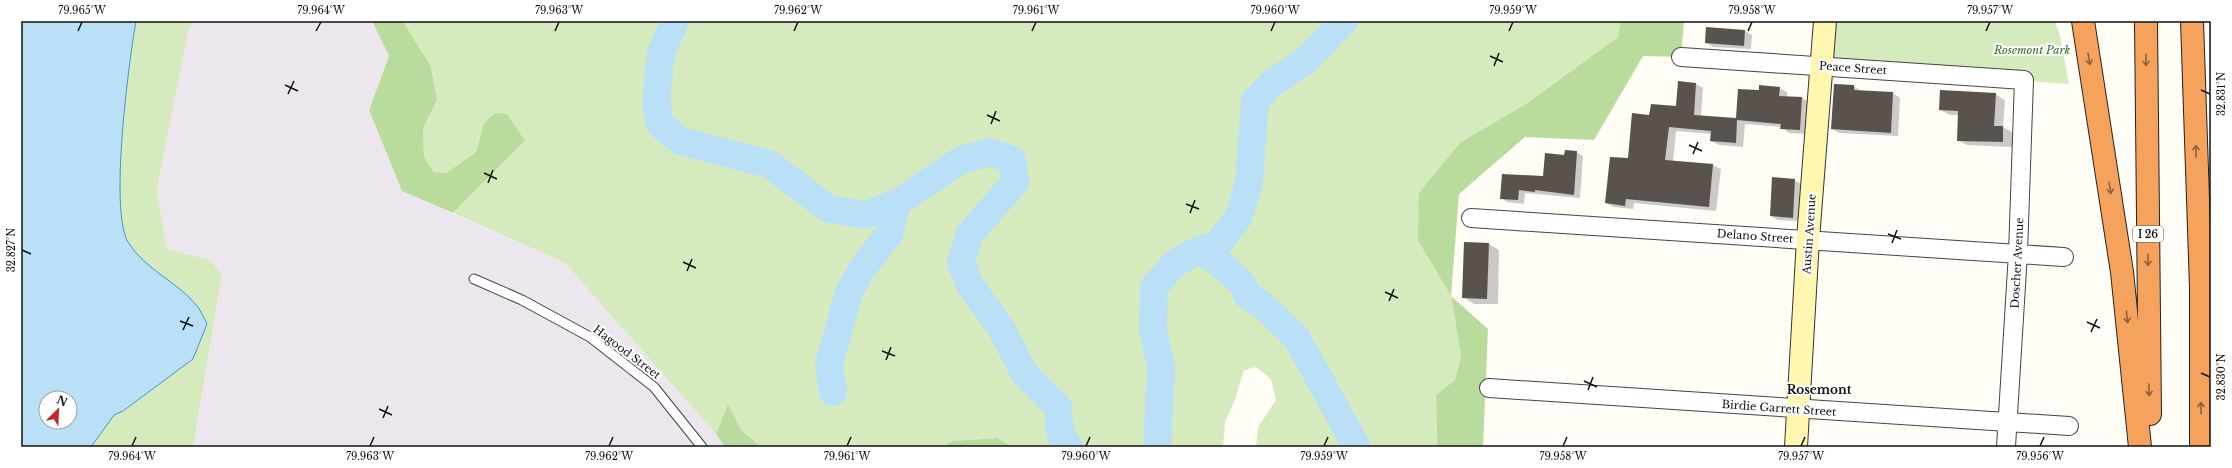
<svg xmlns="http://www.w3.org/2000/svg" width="2232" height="468" font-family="'Libre Baskerville',serif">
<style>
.industrial{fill:#eee6ef}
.green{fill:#d5ebbd}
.forest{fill:#b9dc9c}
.water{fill:#b9e0f7;stroke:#3f96cf;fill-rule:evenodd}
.shadow{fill:#0003}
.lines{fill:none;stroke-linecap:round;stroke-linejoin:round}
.river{stroke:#b9e0f7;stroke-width:28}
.building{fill:#5a524d}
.lane-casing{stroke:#444;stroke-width:11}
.street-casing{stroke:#444;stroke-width:20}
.secondary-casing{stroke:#333;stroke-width:24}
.highway-casing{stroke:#222;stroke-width:24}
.lane{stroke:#fff;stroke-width:9}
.street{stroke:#fff;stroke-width:18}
.secondary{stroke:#fff6b0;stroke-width:22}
.highway{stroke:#f5a25d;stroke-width:22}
.oneway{stroke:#8e613b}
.ticks{fill:none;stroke:#111;stroke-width:1.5}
.labels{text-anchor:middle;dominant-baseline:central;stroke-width:4;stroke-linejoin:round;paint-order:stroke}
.shield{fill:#fff;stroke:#585858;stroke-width:1}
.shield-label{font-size:10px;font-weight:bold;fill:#111}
.park-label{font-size:11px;font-style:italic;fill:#2f6b1f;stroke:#fff}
.street-label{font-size:11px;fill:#111;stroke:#fff}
.neighbourhood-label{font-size:12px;font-weight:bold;fill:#111;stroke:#fff}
.neatline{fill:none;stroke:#111;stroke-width:1.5}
.ticks-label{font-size:10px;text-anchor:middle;fill:#111}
</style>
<rect width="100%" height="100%" fill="#fffdf5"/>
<path class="industrial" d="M196,21H372L389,56L369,110L402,191L565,263L691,397L726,447H193L222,276L211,260L167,249L157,190L189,26Z"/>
<path class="green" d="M136,21H196L189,27L157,190L167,249L211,260L222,276L193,447H91L114,415L123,411L193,359L197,306C174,285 144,268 128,242C109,210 129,61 136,21Z
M403,21H1620L1618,37L1526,104L1460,144L1418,241L1451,296L1461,356L1455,380L1436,396L1437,447H1256L1258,427L1276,400L1271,379L1256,367L1244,370L1235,400L1225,422L1223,447H1013L997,438L952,441L943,447H761L742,431L728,404L716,434L565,263L453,213L525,141L484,123L476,152L446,173L434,172L424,157L423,128L437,100L431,67Z
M1825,21H2055L2060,36L2069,84L1822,66Z"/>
<path class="forest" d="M372,21H403L431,67L437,100L423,128L424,157L434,172L446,173L476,152L484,123L495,113L507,114L525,141L453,213L402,191L369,110L389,56Z
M1620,21H1684L1681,57L1643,56L1594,140L1525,137L1459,194L1451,296L1488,329L1483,447H1437L1436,395L1455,380L1461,356L1451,296L1418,241L1419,193L1460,143L1526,104L1618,37Z
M728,404L742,431L761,447H725L716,434Z
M997,438L1013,447H943L952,441Z"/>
<path class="water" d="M21,21H136C129,61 109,210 128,242C145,270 177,281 197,306C201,311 204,318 207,324L193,359L123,411L114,415L91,447H21ZM46,398H70V422H46Z"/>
<path class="shadow" d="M1745,31L1752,35L1751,49L1713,47L1706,43Z
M1696,84L1703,88L1701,116L1737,119L1760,91L1779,88L1787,92V97L1802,98L1809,102L1808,134L1789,133L1782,127L1745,124L1743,147L1719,145L1711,141L1712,134L1676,131L1673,162L1713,165L1721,169L1716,211L1634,203L1633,209L1614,207L1606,203L1650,116L1677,107Z
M1854,86L1861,91L1893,93L1900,98L1898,136L1839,133L1832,129Z
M1995,94L2005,100L2003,127L2012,132V147L1967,145L1958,140L1959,115H1950L1940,110Z
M1576,152L1583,156L1580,198L1525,193L1524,204L1507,202L1501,198L1544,177L1565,156Z
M1794,180L1801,184L1800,221L1778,220L1771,216Z
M1489,244L1499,250L1498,304H1474L1463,297Z"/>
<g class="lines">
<path class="river" d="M675,21L661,53L656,100L660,124L681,141L769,164L829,209L865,215L897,203L961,160L989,152L1012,160L1015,182L969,235L961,262L969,284L1001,328L1024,373L1058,407L1060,434L1069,447
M1199,250L1220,263L1243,285L1247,295L1260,303L1296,337L1357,447
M833,392L829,364L849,293L861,270L889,234L897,203
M1157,447L1161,367L1153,331L1154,287L1175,263L1199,250L1218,244L1238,218L1249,184L1255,101L1271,84L1304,62L1344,21"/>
</g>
<path class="building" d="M1706,27L1745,30L1744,46L1705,43Z
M1678,81L1696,83L1694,115L1736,118L1738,89L1759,90V85L1780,87L1779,96L1802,97L1800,130L1780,129L1781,124L1737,120L1736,143L1710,141L1711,131L1669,127L1665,160L1713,164L1709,207L1626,199L1625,206L1605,203L1610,157L1628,158L1632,113L1649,115L1651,104L1676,106Z
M1834,84L1854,85V90L1893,92L1891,133L1831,129Z
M1940,90L1996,93L1994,126H2003V142L1957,141L1958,111L1939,110Z
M1565,150L1577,151L1574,195L1535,190V192L1519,190L1518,200L1500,199L1502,174L1543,176L1545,153L1564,155Z
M1772,177L1795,179L1793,218L1770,216Z
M1464,242L1489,243L1487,299L1462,298Z"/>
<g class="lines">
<g class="lane-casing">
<path id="lane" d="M474,279L522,300L590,337L654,387L702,447"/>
</g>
<g class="street-casing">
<path id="street" d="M1681,57L2024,80L2018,253L2006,447
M1471,218L2064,257
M1489,388L2069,426"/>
</g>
<g class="secondary-casing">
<path id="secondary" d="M1796,447L1808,239L1825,21"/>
</g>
<g class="highway-casing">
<path id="highway" d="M2083,21L2122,272L2140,447
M2146,21L2150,414
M2192,21L2201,288V447"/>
</g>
<use href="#lane" class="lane"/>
<use href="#street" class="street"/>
<use href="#secondary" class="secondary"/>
<use href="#highway" class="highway"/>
</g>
<defs><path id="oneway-shaft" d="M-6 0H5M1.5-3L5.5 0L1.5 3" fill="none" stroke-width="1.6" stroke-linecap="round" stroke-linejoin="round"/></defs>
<g class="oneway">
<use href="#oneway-shaft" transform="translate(2089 59) rotate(81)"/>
<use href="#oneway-shaft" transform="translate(2146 60) rotate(89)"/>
<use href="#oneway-shaft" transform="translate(2196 151) rotate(-92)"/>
<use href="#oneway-shaft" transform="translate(2110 188) rotate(81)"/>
<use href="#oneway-shaft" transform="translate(2148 260) rotate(89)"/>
<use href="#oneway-shaft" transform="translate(2127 317) rotate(84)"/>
<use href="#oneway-shaft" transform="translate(2149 390) rotate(89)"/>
<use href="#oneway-shaft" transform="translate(2201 408) rotate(-90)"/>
</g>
<path class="ticks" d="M78,31L82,22M316,31L321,22M555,31L559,22M794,31L798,22M1032,31L1036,22M1271,31L1275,22M1509,31L1513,22M1748,31L1752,22M1986,31L1990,22M1490,56L1503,62M1494,66L1499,53M285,85L298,91M2201,90L2210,94M288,94L294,81M987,115L1000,121M991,124L996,111M1689,145L1702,151M1693,154L1698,142M484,173L497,179M488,183L493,170M1186,204L1199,209M1190,213L1195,200M1888,234L1901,239M1892,243L1897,230M22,250L31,254M683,262L696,268M687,271L692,259M1385,292L1398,298M1389,301L1394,289M180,321L193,326M2087,322L2100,328M183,330L189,317M2091,332L2097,319M882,351L895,356M886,360L891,347M2201,373L2210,377M1584,381L1597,387M1588,390L1593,377M379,409L392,415M383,418L388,406M132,446L136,437M370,446L374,437M609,446L613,437M847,446L851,437M1086,446L1090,437M1324,446L1328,437M1563,446L1567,437M1801,446L1805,437M2040,446L2044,437"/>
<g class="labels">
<rect class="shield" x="2133" y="226" width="30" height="16" rx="3"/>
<g class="shield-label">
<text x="2148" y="234">I 26</text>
</g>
<g class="park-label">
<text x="2032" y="50">Rosemont Park</text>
</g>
<g class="street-label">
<text transform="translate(1853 68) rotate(4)">Peace Street</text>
<text transform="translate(1809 234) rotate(-86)">Austin Avenue</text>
<text transform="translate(1755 236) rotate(4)">Delano Street</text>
<text transform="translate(2017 263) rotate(-87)">Doscher Avenue</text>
<text transform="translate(627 352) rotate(37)">Hagood Street</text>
<text transform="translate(1779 408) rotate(4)">Birdie Garrett Street</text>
</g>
<g class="neighbourhood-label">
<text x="1819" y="389">Rosemont</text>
</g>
</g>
<rect width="2232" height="468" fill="none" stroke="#ffffff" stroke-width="44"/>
<g transform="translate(58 410) rotate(24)"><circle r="19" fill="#ffffff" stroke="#a0a0a0"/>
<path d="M0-3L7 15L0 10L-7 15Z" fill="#c4262e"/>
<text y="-6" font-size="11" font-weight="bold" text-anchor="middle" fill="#111111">N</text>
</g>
<rect x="22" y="22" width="2188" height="424" class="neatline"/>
<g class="ticks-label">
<text x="82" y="14">79.965°W</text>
<text x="321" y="14">79.964°W</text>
<text x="559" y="14">79.963°W</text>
<text x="798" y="14">79.962°W</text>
<text x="1036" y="14">79.961°W</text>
<text x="1275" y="14">79.960°W</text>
<text x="1513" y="14">79.959°W</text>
<text x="1752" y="14">79.958°W</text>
<text x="1990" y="14">79.957°W</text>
<text transform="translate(2221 94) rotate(-90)" y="4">32.831°N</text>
<text transform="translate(11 250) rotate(-90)" y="4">32.827°N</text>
<text transform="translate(2221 377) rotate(-90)" y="4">32.830°N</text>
<text x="132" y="460">79.964°W</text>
<text x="370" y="460">79.963°W</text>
<text x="609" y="460">79.962°W</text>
<text x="847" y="460">79.961°W</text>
<text x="1086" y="460">79.960°W</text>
<text x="1324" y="460">79.959°W</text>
<text x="1563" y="460">79.958°W</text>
<text x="1801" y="460">79.957°W</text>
<text x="2040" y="460">79.956°W</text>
</g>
</svg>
